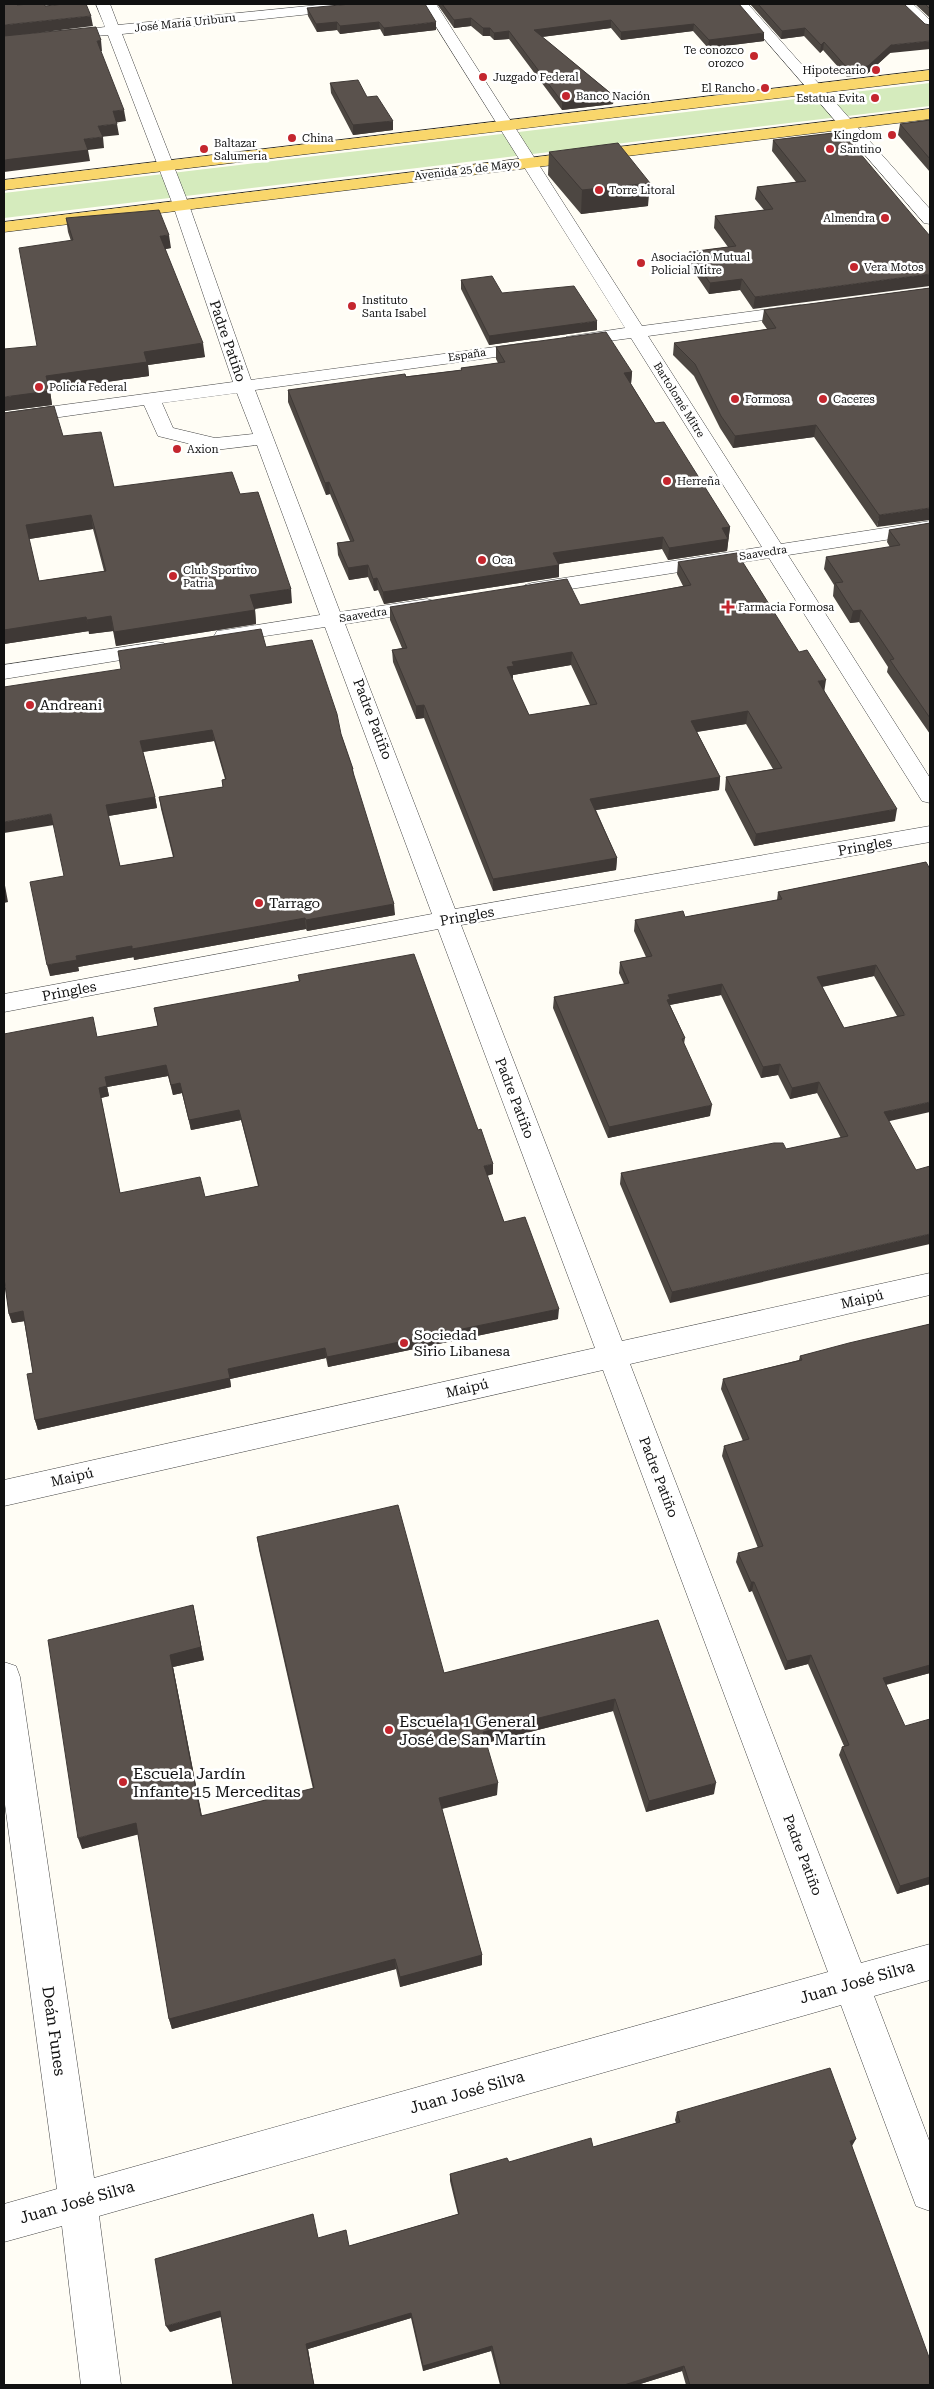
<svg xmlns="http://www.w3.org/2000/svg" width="934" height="2389" font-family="'Roboto Serif',serif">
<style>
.green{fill:#d5ebbd}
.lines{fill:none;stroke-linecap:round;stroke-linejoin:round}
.minor-casing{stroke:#444;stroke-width:1}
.major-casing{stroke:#222;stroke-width:1}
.minor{fill:#fff;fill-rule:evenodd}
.major{fill:#f9d66b;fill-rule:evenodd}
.wall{fill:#4d4742;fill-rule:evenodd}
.shaded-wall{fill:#3f3936}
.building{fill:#5a524d;stroke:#3f3936;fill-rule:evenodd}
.poi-dot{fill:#c4262e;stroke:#fff;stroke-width:2}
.labels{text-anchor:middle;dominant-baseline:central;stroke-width:5;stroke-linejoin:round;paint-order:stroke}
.far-street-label{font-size:11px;fill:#111;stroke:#fff}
.far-poi-label{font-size:11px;fill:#111;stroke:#fff;text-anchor:start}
.street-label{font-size:14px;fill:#111;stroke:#fff}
.poi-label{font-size:14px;fill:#111;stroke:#fff;text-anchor:start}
.near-poi-label{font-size:16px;fill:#111;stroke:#fff;text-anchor:start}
.near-street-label{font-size:16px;fill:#111;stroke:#fff}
</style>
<rect width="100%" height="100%" fill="#fffdf5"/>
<path class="green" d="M930,83V106L4,218V193Z"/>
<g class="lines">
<g class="minor-casing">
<path id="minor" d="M96,4H110L118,25L328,4H374L367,8L122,34L189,205L251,380L532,342L538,343L541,347L538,351L532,352L255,390L340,612L427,599L434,601L437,605L434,609L427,611L345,624L455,909L930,826V842L461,925L622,1341L930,1273V1295L630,1364L861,1963L930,1944V1980L874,1996L930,2143V2211L916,2206L841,2005L99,2216L121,2385H81L62,2226L4,2242V2204L57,2189L4,1797V1662L16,1666L20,1677L94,2178L828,1972L603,1370L4,1506V1480L595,1348L438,929L4,1012V994L432,914L325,627L225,642L217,641L214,636L217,631L225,630L320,615L257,445L215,450L158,436L144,405L4,425V413L233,382L173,205L108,35L95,36L88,32L90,29L105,27ZM237,393L253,434L215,438L173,428L162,403Z
M422,4H436L642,326L800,305L806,306L809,310L806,314L800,315L648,336L781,544L930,521V533L788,555L930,778V803L922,801L769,558L532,595L525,593L522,589L525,585L532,583L762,547L631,338L572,346L566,345L563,341L566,337L572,336L625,328Z
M734,4H748L930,209V224L924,223Z
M898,4H913L930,20V32L925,31Z
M156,642L164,643L167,648L164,653L4,679V665Z"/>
</g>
<g class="major-casing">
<path id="major" d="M930,70V80L4,190V180Z
M930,109V119L4,232V222Z"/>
</g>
<use href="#minor" class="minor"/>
<use href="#major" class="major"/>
</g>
<path class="wall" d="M437,4H739L764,41L708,48L693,31L621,40L611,28L542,37L614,96L613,104L562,110L509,39L494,40L490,36H483L471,26L454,28Z
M750,4H904L890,53L867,74L847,77L823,50L820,53L804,36L781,39Z
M915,4H930V18Z
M307,8L436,30L384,36L380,29L340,34L337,30L317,32L308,16Z
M330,83L367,97L393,130L353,135L331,93Z
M930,120V172L898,135L900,124Z
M842,132L753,309L740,290L709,294L688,263L689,252L728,247L714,228L715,216L764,210L755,199L757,187L796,182L772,151L773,140Z
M549,152L648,206L581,214L548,175Z
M66,218L171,248L165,249L205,357L148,365L149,376L50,390L52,405L4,411L37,346L71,241L68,232Z
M461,280L502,293L597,330L489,345L461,289Z
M930,288L877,527L814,437L733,448L720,428L694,376L673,355L674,343L767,329L762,322L764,310Z
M496,347L632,372L631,384L655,423L730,527L727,551L668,560L662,549L558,564L559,565V577L384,604L378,590L374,591L368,577L349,580L338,555L337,543L350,541L330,494L326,495L288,402V390L461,370V368L498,363L496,359Z
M4,413L63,436L114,487L240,494L292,603L255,609L256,624L116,646L113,631L89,634V631L4,644ZM93,529L104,571L39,581L29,539Z
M930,523V734L887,672L888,667L859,622L850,623L833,596L834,585L824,569L826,557L890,547L887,542L889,530Z
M678,562L799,652L824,691L895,821L754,846L725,790L726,777L773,769L746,724L697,732L720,777L719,790L596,810L617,858L616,870L493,891L424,718L416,719L393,662L392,650L402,648L390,620V607L580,605L683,586L677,574ZM571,665L590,705L529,715L512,679L513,678V675Z
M266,647L341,734L353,769L354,776L395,915L307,931L306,929L134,960V957L78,967L79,971L50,976L64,876L121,669ZM214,741L225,779L222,780L223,787L159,797L161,809L173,857L120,866L108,816L157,808L155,797L143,752Z
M926,862L889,1121L670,1303L620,1184L621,1173L786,1149L841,1138L817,1093L790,1099L778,1075L761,1078L721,995L670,1005L685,1038L684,1044L710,1116L608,1138L553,1008L554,997L624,984L619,973L620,962L646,957L634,931L635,920L685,917L777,900L778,892ZM874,976L897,1016L844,1028L822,987Z
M298,975L493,1174L487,1176L504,1222L558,1319L328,1367L326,1358L230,1379L231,1387L38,1430L35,1420L33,1373L24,1321L12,1323L9,1314L97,1037L158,1026L154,1008L299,982ZM168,1076L173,1095L182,1093L191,1130L241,1120L258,1186L205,1197L120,1193L101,1098L109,1096L107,1087Z
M930,1324V1673L886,1685L930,1884L897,1894L839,1755L842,1747L844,1746L808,1664L785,1670L752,1591L749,1592L736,1562L738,1553L758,1548L722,1456L724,1446L743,1441L721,1389L723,1379L799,1360L800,1356Z
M257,1537L444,1673L658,1620L714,1794L646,1812L613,1711L486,1743L497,1795L442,1809L482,1955V1965L400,1987L396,1969L172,2029L169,2019L138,1834L82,1849L193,1605L204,1660L173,1667L202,1816L313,1789L259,1550Z
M677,2112L852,2146L930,2385H686L682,2371L637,2385H500L491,2351L423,2371L411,2318L308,2349L314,2385H233L221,2317L170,2332L318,2238L349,2246L458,2214L450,2181V2174L509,2162L593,2147L676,2123L675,2120Z"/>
<path class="shaded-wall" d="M301,4H313L301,5Z
M91,16L93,26L4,37V25Z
M471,18V26L454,28V20Z
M611,20V28L533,38L534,30Z
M337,22V30L317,32L316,24Z
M379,22L380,29L340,34V26Z
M436,22V30L384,36V28Z
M694,24L693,31L621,40V32Z
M483,28H490V36H483Z
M805,28L804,36L781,39L782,31Z
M509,31V39L494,40V33Z
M764,33V41L708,48L709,40Z
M101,40L102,51H99L97,41Z
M930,41V49L890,53L867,74L847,77L848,69L891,45Z
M824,42L823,50L820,53L821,45Z
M614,96L613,104L562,110V102Z
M124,110L126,121L114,123L113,111Z
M393,121V130L353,135V125Z
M117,124L119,135L100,137L98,126Z
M103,137L104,148L88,150L90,161L4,172V160L84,139Z
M650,183L648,206L581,214L582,190Z
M169,235L171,248L161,250L160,236Z
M930,274V286L753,309L755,297Z
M742,279L740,290L709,294L710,283Z
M597,321V330L489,345V336Z
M203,343L205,357L148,365L149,376L48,390L46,376L144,352Z
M632,372L631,384L624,385V373Z
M50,391L52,405L4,411V397Z
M816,425L814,437L733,448L735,436Z
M329,482L330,494L326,495L325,483Z
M930,508V520L877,527L879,515Z
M91,515L93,529L29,539L26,525Z
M730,527L727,551L668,560L669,548L722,528Z
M663,537L662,549L552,565L553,553Z
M368,565V577L349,580L348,568Z
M559,565V577L384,604L383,592Z
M377,578L378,590L374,591L373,579Z
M291,589L292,603L252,609L250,595Z
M255,610L256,624L116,646L114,632Z
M861,610L859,622L850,623L853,611Z
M111,616L113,631L89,634L87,620Z
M86,617L89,631L4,644V630Z
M572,652L571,665L513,675V678L506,680L507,667L512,662Z
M826,680L824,693L818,681Z
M424,705V718L416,719V706Z
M748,711L746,724L689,733L691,721Z
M212,730L214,741L142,752L140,741Z
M720,777L719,790L590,811V799Z
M155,797L157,808L108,816L106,805Z
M897,809L895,821L754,846L756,834Z
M51,814L54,825L4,833V822Z
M617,858L616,870L493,891V879Z
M4,880L8,902L4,903Z
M394,904L395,915L307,931L306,920Z
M305,918L306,929L134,960L132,949Z
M132,946L134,957L78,967L76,956Z
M77,960L79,971L50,976L47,965Z
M876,965L874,976L815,988L817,977Z
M722,984L721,995L669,1005L666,1011L668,995Z
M780,1064L778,1075L761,1078L763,1067Z
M166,1065L168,1076L107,1087L105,1077Z
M819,1082L817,1093L790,1099L792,1088Z
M180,1083L182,1093L173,1095L171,1085Z
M107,1086L109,1096L101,1098L99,1088Z
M930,1102V1112L881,1123L884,1112Z
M712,1105L710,1116L608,1138L609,1127Z
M239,1110L241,1120L191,1130L189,1120Z
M493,1164V1174L484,1176V1166Z
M930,1234V1244L670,1303L672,1292Z
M559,1309L558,1319L328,1367L327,1357Z
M23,1311L26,1321L12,1323L9,1314Z
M325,1348L326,1358L230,1379L231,1387L38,1430L35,1420L228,1369Z
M751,1582H754L752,1591L749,1592Z
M193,1605L204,1660L173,1667L204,1828L201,1816L170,1655Z
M811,1655L808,1664L785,1670L787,1661Z
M930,1665V1673L880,1686L883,1678Z
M615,1699L613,1711L482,1744L483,1732Z
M498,1783L497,1795L440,1809L439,1798Z
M716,1783L714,1794L646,1812L649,1801Z
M136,1823L140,1834L82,1849L78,1838Z
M930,1877V1884L897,1894L900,1886Z
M482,1955V1965L400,1987V1977Z
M395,1959L396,1969L172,2029L169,2019Z
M856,2139L852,2146L846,2148L850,2141Z
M220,2311L223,2316L170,2332L166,2326Z
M411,2313V2318L308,2349L314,2385L306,2344Z
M492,2346L491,2351L423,2371V2366Z
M684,2366L682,2371L637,2385H624Z"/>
<path class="building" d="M4,4H17V5L30,4H45V6L64,4H86L91,16L4,25Z
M351,4H425L436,22L384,28L379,22L340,26L337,22L316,24L307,8Z
M442,4H739L764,33L709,40L694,24L621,32L611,20L534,30L614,96L562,102L509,31L494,33L490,28H483L471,18L454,20Z
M758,4H904L925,24L930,25V41L891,45L868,66L848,69L824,42L821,45L805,28L782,31Z
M925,4H930V9Z
M96,27L101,40L97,41L124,110L113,111L117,124L98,126L103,137L84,139L88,150L4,160V36Z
M358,80L367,97L377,96L393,121L353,125L330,83Z
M930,120V159L900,124Z
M842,132L930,236V274L755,297L742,279L710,283L689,252L736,246L715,216L773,209L757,187L806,181L773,140Z
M618,143L650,183L582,190L549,152Z
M159,210L169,235L160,236L203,343L144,352L147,362L46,376L50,391L4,397V349L37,346L19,248L73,240L66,218Z
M492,276L502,293L574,286L597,321L489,336L461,280Z
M930,288V508L879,515L816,425L735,436L721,416L695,364L674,343L776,328L764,310Z
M606,332L632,372L624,373L655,423L664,422L730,527L722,528L728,539L669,548L663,537L553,553L559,565L383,592L377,578L373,579L368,565L348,568L337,543L354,541L329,482L325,483L288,390L405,374L406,377L462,370L461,368L505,362L496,347Z
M54,406L63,436L101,432L114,487L232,472L240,494L258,492L291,589L250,595L255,610L114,632L111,616L87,620L86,617L4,630V413ZM91,515L106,571L39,581L26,525Z
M930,523V718L890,660L894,659L861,610L853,611L835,583L843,582L826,557L900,545L889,530Z
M737,553L799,652L807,650L826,680L818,681L897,809L756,834L726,777L782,768L748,711L691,721L720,777L590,799L617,858L493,879L424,705L416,706L392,650L407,648L390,607L567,579L580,605L691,585L678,562ZM572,652L597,704L529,715L507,667L514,666L512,662Z
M261,629L266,647L312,640L337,714L341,734L353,769H352L394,904L306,920L305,918L132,949V946L76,956L77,960L47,965L30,882L64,876L51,814L4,822V687L121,669L118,651ZM212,730L226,779L222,780L223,787L159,797L174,857L120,866L106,805L155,797L140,741Z
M926,862L930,869V1102L884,1112L916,1170L930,1166V1234L672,1292L621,1173L774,1143H783L786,1149L848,1136L819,1082L792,1088L780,1064L763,1067L722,984L668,995L670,999L667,1000L685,1038L682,1039L712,1105L609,1127L554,997L629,983L620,962L652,956L635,920L683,911L685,917L782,899L778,892ZM876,965L905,1015L844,1028L817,977Z
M414,954L478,1130L481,1129L493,1164L484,1166L504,1222L525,1217L559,1309L327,1357L325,1348L228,1369L230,1378L35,1420L27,1374L33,1373L23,1311L9,1314L4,1278V1034L93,1017L97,1037L158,1026L154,1008L300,981L298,975ZM166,1065L171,1085L180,1083L189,1120L239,1110L259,1186L205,1197L200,1177L120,1193L99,1088L107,1086L105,1077Z
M930,1324V1665L883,1678L905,1726L930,1719V1877L900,1886L842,1747L849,1745L811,1655L787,1661L754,1582H751L738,1553L763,1546L724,1446L749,1439L723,1379L802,1360L800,1356L849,1343Z
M398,1505L444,1673L658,1620L716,1783L649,1801L615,1699L483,1732L498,1783L439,1798L482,1955L400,1977L395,1959L169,2019L136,1823L78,1838L48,1640L193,1605L201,1647L170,1655L201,1816L314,1788L257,1537Z
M830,2068L856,2139L850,2141L930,2360V2385H690L684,2366L624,2385H501L492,2346L423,2366L411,2313L306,2344L314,2385H233L220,2311L166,2326L155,2259L313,2214L318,2238L346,2230L349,2246L459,2214L450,2174L507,2158L509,2162L591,2138L593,2147L680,2122L677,2112Z"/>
<g class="poi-dot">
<circle cx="754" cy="56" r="5"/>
<circle cx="876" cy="70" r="5"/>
<circle cx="483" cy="77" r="5"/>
<circle cx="765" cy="88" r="5"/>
<circle cx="566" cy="96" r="5"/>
<circle cx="875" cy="98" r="5"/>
<circle cx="892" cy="135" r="5"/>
<circle cx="292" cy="138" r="5"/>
<circle cx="204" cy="149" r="5"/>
<circle cx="830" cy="149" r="5"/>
<circle cx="599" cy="190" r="5"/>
<circle cx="885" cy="218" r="5"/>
<circle cx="641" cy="263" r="5"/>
<circle cx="854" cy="267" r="5"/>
<circle cx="352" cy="306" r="5"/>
<circle cx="39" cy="387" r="5"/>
<circle cx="735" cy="399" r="5"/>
<circle cx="823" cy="399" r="5"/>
<circle cx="177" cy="449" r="5"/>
<circle cx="667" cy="481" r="5"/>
<circle cx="482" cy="560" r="5"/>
<circle cx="173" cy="576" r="5"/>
<path d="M725.5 599.5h5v5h5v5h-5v5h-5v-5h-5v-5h5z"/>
<circle cx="30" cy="705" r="5"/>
<circle cx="259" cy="903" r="5"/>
<circle cx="404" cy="1343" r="5"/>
<circle cx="389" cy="1730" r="5"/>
<circle cx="123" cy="1782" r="5"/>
</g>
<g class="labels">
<g class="far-street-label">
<text transform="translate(185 23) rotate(-6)">José María Uriburu</text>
<text transform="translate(467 170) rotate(-7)">Avenida 25 de Mayo</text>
<text transform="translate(467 355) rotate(-8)">España</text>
<text transform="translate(679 400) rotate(58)">Bartolomé Mitre</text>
<text transform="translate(763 553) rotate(-9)">Saavedra</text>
<text transform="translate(363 615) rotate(-9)">Saavedra</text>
</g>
<g class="far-poi-label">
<text x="744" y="50" text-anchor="end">Te conozco<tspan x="744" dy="13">orozco</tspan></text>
<text x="866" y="70" text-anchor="end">Hipotecario</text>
<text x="493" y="77">Juzgado Federal</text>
<text x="755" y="88" text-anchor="end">El Rancho</text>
<text x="576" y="96">Banco Nación</text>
<text x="865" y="98" text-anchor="end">Estatua Evita</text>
<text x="882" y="135" text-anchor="end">Kingdom</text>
<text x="302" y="138">China</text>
<text x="214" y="143">Baltazar<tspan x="214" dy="13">Salumeria</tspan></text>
<text x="840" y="149">Santino</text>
<text x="609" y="190">Torre Litoral</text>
<text x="875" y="218" text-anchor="end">Almendra</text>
<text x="651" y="257">Asociación Mutual<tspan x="651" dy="13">Policial Mitre</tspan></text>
<text x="864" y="267">Vera Motos</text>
<text x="362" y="300">Instituto<tspan x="362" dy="13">Santa Isabel</tspan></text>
<text x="49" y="387">Policía Federal</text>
<text x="745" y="399">Formosa</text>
<text x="833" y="399">Caceres</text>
<text x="187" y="449">Axion</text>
<text x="677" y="481">Herreña</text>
<text x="492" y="560">Oca</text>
<text x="183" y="570">Club Sportivo<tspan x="183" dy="13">Patria</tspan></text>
<text x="738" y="607">Farmacia Formosa</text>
</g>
<g class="street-label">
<text transform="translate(228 341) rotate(71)">Padre Patiño</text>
<text transform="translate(373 719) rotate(69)">Padre Patiño</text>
<text transform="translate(865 846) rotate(-10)">Pringles</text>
<text transform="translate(467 916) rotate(-10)">Pringles</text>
<text transform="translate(69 991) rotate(-11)">Pringles</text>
<text transform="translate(515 1098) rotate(69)">Padre Patiño</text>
<text transform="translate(862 1299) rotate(-13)">Maipú</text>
<text transform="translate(467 1388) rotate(-13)">Maipú</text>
<text transform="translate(72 1477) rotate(-13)">Maipú</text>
<text transform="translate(659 1477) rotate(69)">Padre Patiño</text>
<text transform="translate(803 1855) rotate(69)">Padre Patiño</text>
</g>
<g class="poi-label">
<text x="40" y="705">Andreani</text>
<text x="269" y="903">Tarrago</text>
<text x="414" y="1335">Sociedad<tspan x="414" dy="16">Sirio Libanesa</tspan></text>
</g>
<g class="near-poi-label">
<text x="399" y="1721">Escuela 1 General<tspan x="399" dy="18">José de San Martín</tspan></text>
<text x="133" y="1773">Escuela Jardín<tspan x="133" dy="18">Infante 15 Merceditas</tspan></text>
</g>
<g class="near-street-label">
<text transform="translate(857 1982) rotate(-16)">Juan José Silva</text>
<text transform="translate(54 2031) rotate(82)">Deán Funes</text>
<text transform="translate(467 2092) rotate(-16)">Juan José Silva</text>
<text transform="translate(77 2202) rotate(-16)">Juan José Silva</text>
</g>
</g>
<rect width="934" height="2389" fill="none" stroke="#111111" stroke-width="10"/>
</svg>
